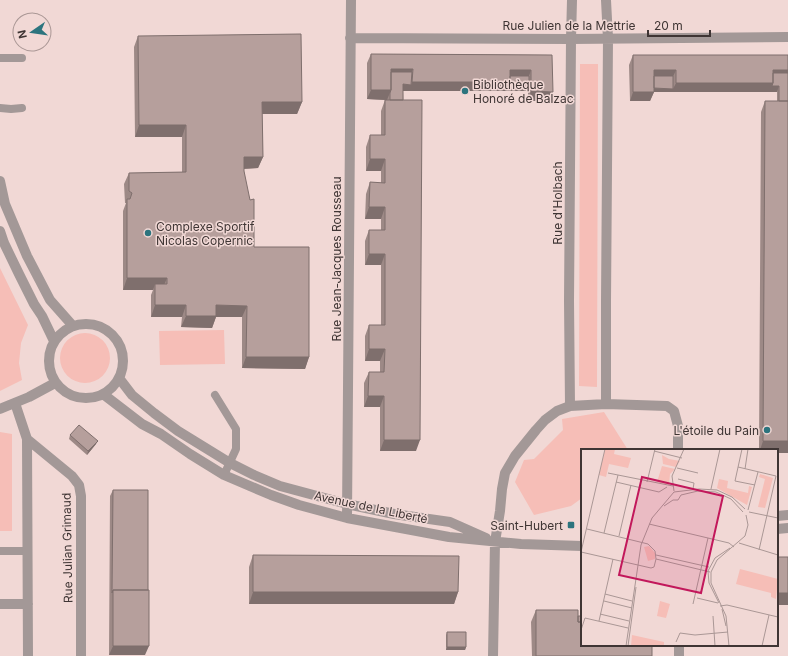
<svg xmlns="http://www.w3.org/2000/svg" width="788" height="656" font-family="Inter,sans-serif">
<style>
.green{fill:#f6beb7}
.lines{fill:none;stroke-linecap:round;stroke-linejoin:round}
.service{stroke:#a39897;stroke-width:8}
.minor{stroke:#a39897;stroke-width:10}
.wall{fill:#9d8986}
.shaded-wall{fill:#7f6f6d}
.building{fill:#b69f9c;stroke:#7f6f6d}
.poi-dot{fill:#2c747e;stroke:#f1d8d5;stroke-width:1.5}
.labels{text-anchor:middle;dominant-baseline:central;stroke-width:3;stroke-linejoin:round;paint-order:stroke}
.street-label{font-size:12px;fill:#3f3534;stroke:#f1d8d5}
.poi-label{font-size:12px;fill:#3f3534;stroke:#f1d8d5;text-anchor:start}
.inset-road{fill:none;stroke:#aa9795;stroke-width:1}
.view{fill:#c2185b;fill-opacity:0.15;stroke:#c2185b;stroke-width:2}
.inset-edge{fill:none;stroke:#3f3534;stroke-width:2}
</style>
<rect width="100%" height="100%" fill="#f1d8d5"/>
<path class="green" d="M580,64H598L597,387L579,386Z
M0,268L28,325L21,343L19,363L22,380L0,391Z
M224,330L225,364L160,365L159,331Z
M60 358a25 25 0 1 1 50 0a25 25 0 1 1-50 0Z
M604,412L628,450H582V498L571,506L534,515L515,482L524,460L534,459L563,430L562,419Z
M0,432L12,434V531H0Z"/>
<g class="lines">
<path class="service" d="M0,58H22
M0,108L11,109L22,108
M215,395L236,429V449L224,475
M0,551H28"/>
<path class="minor" d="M606,0L608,39L606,301V404
M350,38L571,39L788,37
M0,181L5,204L27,256L50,300L73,326
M0,231L4,243L19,274L34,304L42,316L54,341
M49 361a37 37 0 1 1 74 0a37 37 0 1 1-74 0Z
M119,378L132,395L154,413L178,431L230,463L254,475L280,486L347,504L394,514L450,522L486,538
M103,394L142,424L161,434L190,454L224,475L271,495L299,505L347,518L449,537L521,544L582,546
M15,403L27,439L28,656
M570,406L569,301L571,39L572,0
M0,409L29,397L55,383
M27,439L72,476L79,485L81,496V656
M777,516L788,515
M347,518L351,0
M777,529L788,528
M0,604H28
M679,645V656
M493,656L495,542L500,511L502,489L505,473L515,456L536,430L545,420L557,411L570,406L606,404L667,406L674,411L678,426V450"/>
</g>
<path class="wall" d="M138,36L302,102L297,114H262L263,157L258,168L244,169V171L254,247L309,357L305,369L242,368V317H216L212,328L181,327L182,317H151V295L153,290H123V211L126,203H125L124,184L129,173L182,172V137H135L134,47Z
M371,54L552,55L549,101H528V91H403L416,451H380V407H364V383L369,372H380V361H365V336L369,325H381V265H365V241L369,230H381V219H365L366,194L370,182L381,183V171H366V147L370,135H381V111L385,100L367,99V63Z
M633,55H788L777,450H759L761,112L765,101H777V92H654L650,101H630L629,65Z
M70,435L96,444L87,455L69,439Z
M113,490L145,655H109L110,496Z
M253,555L458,592L454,604H249V567Z
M536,610L652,656H532L531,622Z
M447,632L466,647L465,650H446V635Z"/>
<path class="shaded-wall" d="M391,69H413L409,79L390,78Z
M510,70H531L528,79H508Z
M654,70H676L672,79H651Z
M773,70H788V79H772Z
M412,82H510L529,88L528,91H401L403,84L411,85Z
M676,83H773L779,86L777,92H650L651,88L673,89Z
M371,90H391L387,100L367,99Z
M531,91L553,92L549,101H528Z
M633,92H654L650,101H630Z
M262,102H302L297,114H258Z
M139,125H186L182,137H135Z
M244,157H263L258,168L240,169Z
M370,159H385L381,171H366Z
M369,207H385L381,219H365Z
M369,254H385L381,265H365Z
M127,278H167L162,290L155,284L153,290H123Z
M155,305H186L182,317H151Z
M216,305L247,306L242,317H216L212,328L181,327L186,316Z
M369,349H385L380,361H365Z
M246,357H309L305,369L242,368Z
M368,396H384L380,407H364Z
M384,440H420L416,451H380Z
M98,441L96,444L87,455L88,451Z
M763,441H788V453H777V450H760Z
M253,592H458L454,604H249Z
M777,593H788V605H777Z
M113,646H149L145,655H109Z
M447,647H466L465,650H446Z"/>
<path class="building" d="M301,34L302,102H262L263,157H244V171L250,200L254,199V247H309V357H246L247,306L216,305V316H186V305H155V284H167V278H127V199H130L132,193L129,191V173L186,172V125H139L138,36Z
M371,54L552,55L553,92L531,91V70H510V82H412L413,69H391V90H371Z
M633,55H788V70H773V83H676V70H654V92H633Z
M391,72H412L411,85L403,84V100H390V93L391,90Z
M773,73H788V101H779V86H772L773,83Z
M510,76H529V88H508L510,82Z
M654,76H673V89L654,88Z
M385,100H422L420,440H384V396H368L369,372H384L385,349H369V325H385V254H369V230H385V207H369L370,182L385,183V159H370V135H385Z
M765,101H788V441H763Z
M79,425L98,441L88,451L70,435Z
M113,490H148V590H113L112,593Z
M253,555L459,556L458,592H253Z
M777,557H788V593H777Z
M113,590H149V646H113Z
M536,610H578V622H582V645H652V656H536Z
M578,616H582V622H578Z
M447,632H466V647H447Z"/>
<g class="poi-dot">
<circle cx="465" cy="91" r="4"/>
<circle cx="148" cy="233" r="4"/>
<circle cx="767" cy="430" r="4"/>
<rect x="567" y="521" width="8" height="8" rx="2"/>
</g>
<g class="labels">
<g class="street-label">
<text x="569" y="25">Rue Julien de la Mettrie</text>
<text transform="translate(557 203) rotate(-90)">Rue d'Holbach</text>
<text transform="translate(336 259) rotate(-90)">Rue Jean-Jacques Rousseau</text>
<text transform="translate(371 507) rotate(12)">Avenue de la Liberté</text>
<text transform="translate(67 548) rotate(-91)">Rue Julian Grimaud</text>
</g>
<g class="poi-label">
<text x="473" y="84">Bibliothèque<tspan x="473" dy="14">Honoré de Balzac</tspan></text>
<text x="156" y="226">Complexe Sportif<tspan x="156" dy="14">Nicolas Copernic</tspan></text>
<text x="759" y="430" text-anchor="end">L'étoile du Pain</text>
<text x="563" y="525" text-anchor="end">Saint-Hubert</text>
</g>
</g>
<g transform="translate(581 449)">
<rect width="197" height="197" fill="#f1d8d5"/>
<path d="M24,0H34L33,5L50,9L47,19L28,15L25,28L18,26ZM81,6L88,10L99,12L95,18L82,15ZM81,17L94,20L89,25L88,36L76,33ZM179,25L192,29L184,59L177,58L184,30L178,28ZM138,30L147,32L146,39L167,44L168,37L171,38L166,56L136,39ZM68,97L74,104V110L67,112L63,98ZM159,120L197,130L195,150L190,148V144L155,135ZM79,152L89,155L85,169L76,167ZM51,186L83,193V196L104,197H50Z" fill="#f6beb7"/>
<path class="inset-road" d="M161,0L154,32L174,36M73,2L101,9M157,18L195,27L178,101M96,19L117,24M164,20L167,0M27,24L92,37M97,30L113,34L112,40M35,33L78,43L86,38M66,33L74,0M130,40L139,0M93,42L91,27L103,0M93,43L118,40L136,41L151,48L164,60M100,46L117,42L135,43L150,50L162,63M83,57L92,51H97L100,46M167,61L177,23M168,63L197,69M68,75L148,94L153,98M23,84L37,26M38,87L50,36M158,94L197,106M0,103L70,119L73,118L75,110L74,102L67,95L6,80M0,103L24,0M75,106L128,118M75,110L129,123M24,145L51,152M116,149L137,154M23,152L51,159M138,154L128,134L127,122L134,109L149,99M112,155L127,89M139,157L146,156L197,168M141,160L145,177M19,165L48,172M132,167L134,197M18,172L32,110M0,181L4,169L47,179M95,193L99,184L114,186L147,183M45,197L60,96L71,69L93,43M47,197L55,138M148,197L145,167L130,134V123L136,111L164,87L167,76L165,66M181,197L188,166"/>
<path class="view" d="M61,28L142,47L120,144L38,126Z"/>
<rect width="197" height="197" class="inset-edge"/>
</g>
<g transform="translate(32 32) rotate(257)"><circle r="19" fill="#f1d8d5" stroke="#aa9795"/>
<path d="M0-3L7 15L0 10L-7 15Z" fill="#2c747e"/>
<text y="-6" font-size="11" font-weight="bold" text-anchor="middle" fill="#3f3534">N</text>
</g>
<path d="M648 30v6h62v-6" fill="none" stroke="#3f3534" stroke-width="2"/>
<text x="654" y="30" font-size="12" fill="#3f3534" stroke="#f1d8d5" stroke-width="3" paint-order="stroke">20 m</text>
</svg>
